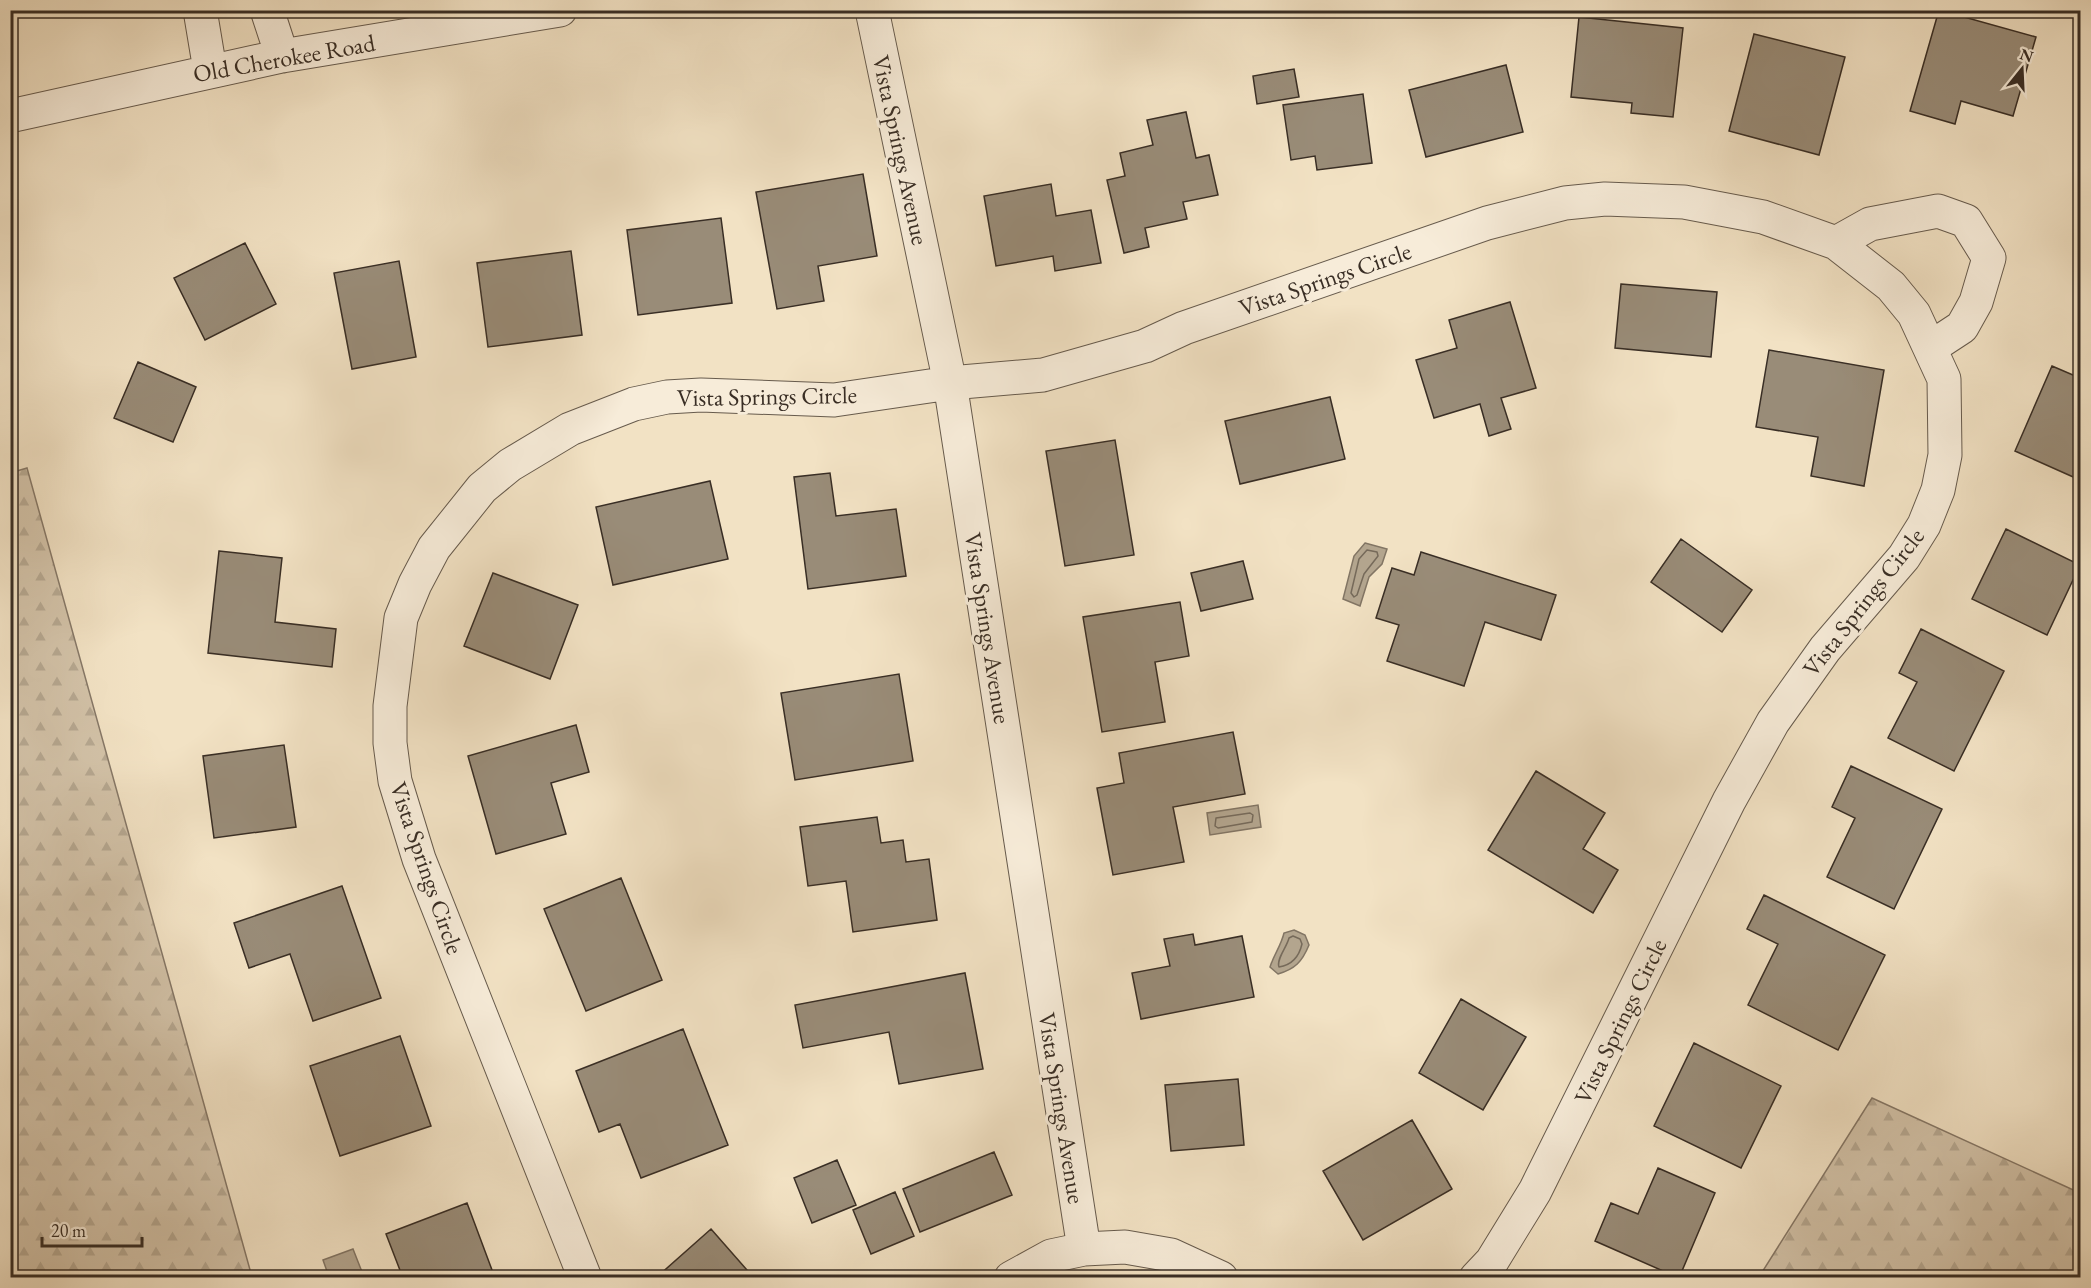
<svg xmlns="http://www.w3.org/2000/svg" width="2091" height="1288" font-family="'EB Garamond',serif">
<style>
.forest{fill:url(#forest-firs);stroke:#867867;stroke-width:1.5}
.water{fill:#b3a58e;stroke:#827564;stroke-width:1.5}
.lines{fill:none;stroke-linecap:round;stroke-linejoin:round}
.shore{stroke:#766a5a;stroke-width:1.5}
.building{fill:#998c78;stroke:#392e25;stroke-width:1.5}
.minor-casing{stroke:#675b4d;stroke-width:35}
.minor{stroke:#f7ecd9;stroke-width:33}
.labels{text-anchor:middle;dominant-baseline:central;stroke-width:6;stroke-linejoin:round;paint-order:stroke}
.street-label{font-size:24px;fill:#392e25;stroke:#f7ecd9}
</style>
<defs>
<pattern id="forest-firs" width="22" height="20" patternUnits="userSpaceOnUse" patternTransform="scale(1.5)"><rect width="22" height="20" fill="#d3c3a9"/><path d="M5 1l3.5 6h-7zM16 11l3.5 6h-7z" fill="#b6a891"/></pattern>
</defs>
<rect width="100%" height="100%" fill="#f2e2c4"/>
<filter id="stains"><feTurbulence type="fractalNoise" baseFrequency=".00333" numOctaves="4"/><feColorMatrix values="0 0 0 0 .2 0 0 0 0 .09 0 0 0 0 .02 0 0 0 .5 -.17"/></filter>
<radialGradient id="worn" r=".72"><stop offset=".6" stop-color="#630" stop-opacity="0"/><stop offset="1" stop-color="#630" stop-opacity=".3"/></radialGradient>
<path class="forest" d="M27,468L252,1277H11L10,473Z
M1872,1098L2080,1193V1277H1759Z"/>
<path class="water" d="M1365,543L1387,549L1382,564L1369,577L1360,606L1343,599L1354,556Z
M1258,805L1261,827L1210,835L1207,813Z
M1294,930L1305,935L1309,945C1302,962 1295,969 1278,974L1270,967C1274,954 1281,946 1284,933Z
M353,1249L364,1277H329L323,1260Z"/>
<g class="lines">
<path class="shore" d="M1367,550L1377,552L1378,556L1364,574L1357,595L1354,597L1351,593L1359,559Z
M1250,813L1253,815L1252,822L1218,828L1215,826L1216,818Z
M1293,936L1300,939L1302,944C1299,957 1292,965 1279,967C1276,959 1287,947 1289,938Z"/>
</g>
<path class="building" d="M1939,10L2036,37L2013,116L1961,101L1955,124L1910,111Z
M1579,17L1683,28L1673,117L1631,113L1632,103L1571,97Z
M1754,34L1845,57L1819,155L1729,131Z
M1506,65L1523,132L1426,157L1409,90Z
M1294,69L1299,97L1257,104L1253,76Z
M1363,94L1372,163L1317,170L1315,156L1291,160L1283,105Z
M1186,112L1196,158L1209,155L1218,195L1183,202L1187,219L1145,228L1149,247L1124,253L1107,180L1125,176L1120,153L1153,145L1147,120Z
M863,174L877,256L818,266L824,301L777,309L756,192Z
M1051,184L1056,216L1091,210L1101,263L1055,271L1053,256L996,266L984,196Z
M721,218L732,303L638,315L627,230Z
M245,243L276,304L205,340L174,278Z
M571,251L582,335L488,347L477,263Z
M399,261L416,357L352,369L334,273Z
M1621,284L1717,292L1711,357L1615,348Z
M1510,302L1536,388L1501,398L1511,429L1489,436L1480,404L1434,418L1416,360L1457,348L1449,320Z
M1769,350L1884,370L1864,486L1811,476L1818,437L1756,427Z
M138,362L196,387L173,442L114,418Z
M2052,366L2080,378V480L2015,451Z
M1330,397L1345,459L1240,484L1225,421Z
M1115,440L1134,555L1065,566L1046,451Z
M830,473L836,516L896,509L906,576L808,589L794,477Z
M710,481L728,559L613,585L596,507Z
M2006,529L2080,565L2047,635L1972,599Z
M1681,539L1752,590L1722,632L1651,582Z
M219,551L282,558L275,622L336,629L332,667L208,653Z
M1421,552L1556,595L1541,640L1485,622L1464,686L1387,661L1399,625L1376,618L1392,568L1414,575Z
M1243,561L1253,599L1201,611L1191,573Z
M493,573L578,605L550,679L464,646Z
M1180,602L1189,656L1155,662L1165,722L1102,732L1083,617Z
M1921,629L2004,671L1954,771L1888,738L1917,682L1899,673Z
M899,674L913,761L795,780L781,693Z
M576,725L589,772L551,783L566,834L496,854L468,756Z
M1233,732L1245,794L1173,807L1184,862L1113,875L1097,788L1124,783L1119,753Z
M284,745L296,827L214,838L203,756Z
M1851,766L1942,809L1894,909L1827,877L1855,818L1832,807Z
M1536,771L1605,813L1583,849L1618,870L1593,913L1488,850Z
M877,817L881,843L903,840L906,862L929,859L937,920L853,932L846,881L808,886L800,827Z
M621,878L662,980L586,1011L544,909Z
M342,886L381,998L313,1021L290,954L249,968L234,923Z
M1764,895L1885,955L1838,1050L1748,1005L1778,944L1747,929Z
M1193,934L1195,945L1242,936L1254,997L1141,1019L1132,973L1170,966L1164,939Z
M965,973L983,1069L899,1084L889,1032L803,1048L795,1005Z
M1461,999L1526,1037L1483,1110L1419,1073Z
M683,1029L728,1145L641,1178L620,1124L599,1132L576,1071Z
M400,1036L431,1126L340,1156L310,1066Z
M1694,1043L1781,1086L1741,1168L1654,1126Z
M1238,1079L1244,1145L1171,1151L1165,1085Z
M1412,1120L1452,1189L1363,1240L1323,1171Z
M994,1152L1012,1195L920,1232L903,1189Z
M837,1160L856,1205L812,1223L794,1178Z
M1658,1168L1715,1193L1679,1278L1595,1241L1611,1203L1638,1214Z
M895,1192L914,1236L871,1254L853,1210Z
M467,1203L495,1278H403L386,1234Z
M711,1229L754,1278H659L658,1276Z"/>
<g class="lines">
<g class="minor-casing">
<path id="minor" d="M200,10L210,70
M267,10L282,56
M872,10L950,383L1084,1249
M10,116L282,56L560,10
M1836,243L1870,224L1938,211L1966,221L1989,258L1976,302L1962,327L1930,348
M585,1278L419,859L395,781L390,743V706L401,618L415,584L434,548L482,488L510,465L570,429L634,404L667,397L701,395L834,400L950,383L1043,375L1145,346L1184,328L1487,223L1565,203L1605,199L1684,202L1763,217L1836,243L1891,286L1914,314L1944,379L1945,455L1938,490L1924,525L1904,557L1825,649L1773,722L1729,801L1535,1191L1492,1261L1476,1278
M1011,1278L1051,1256L1084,1249L1125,1247L1171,1255L1221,1278"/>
</g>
<use href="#minor" class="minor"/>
</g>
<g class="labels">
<g class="street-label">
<text transform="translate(284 58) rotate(-10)">Old Cherokee Road</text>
<text transform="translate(901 150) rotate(78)">Vista Springs Avenue</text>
<text transform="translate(1325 279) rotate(-19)">Vista Springs Circle</text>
<text transform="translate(767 396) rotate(-1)">Vista Springs Circle</text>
<text transform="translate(1863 602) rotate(-52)">Vista Springs Circle</text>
<text transform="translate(988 628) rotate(81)">Vista Springs Avenue</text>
<text transform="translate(427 868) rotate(71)">Vista Springs Circle</text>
<text transform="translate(1620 1021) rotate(-64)">Vista Springs Circle</text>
<text transform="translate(1062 1108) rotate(81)">Vista Springs Avenue</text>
</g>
</g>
<rect width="2091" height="1288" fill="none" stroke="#f2e2c4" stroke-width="36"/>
<rect x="12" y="12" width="2067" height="1264" fill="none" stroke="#392e25" stroke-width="3"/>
<rect x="18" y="18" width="2055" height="1252" fill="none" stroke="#392e25" stroke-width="1.5"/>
<g transform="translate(2022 69) rotate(18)" stroke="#f7ecd9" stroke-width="4.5" paint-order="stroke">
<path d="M0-4.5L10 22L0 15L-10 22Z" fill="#392e25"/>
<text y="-9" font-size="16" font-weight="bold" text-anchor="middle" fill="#392e25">N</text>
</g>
<path d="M42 1237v9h100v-9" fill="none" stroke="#392e25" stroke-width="3"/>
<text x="51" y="1237" font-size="18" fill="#392e25" stroke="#f7ecd9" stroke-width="4.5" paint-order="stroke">20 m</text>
<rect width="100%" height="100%" filter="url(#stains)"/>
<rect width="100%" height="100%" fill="url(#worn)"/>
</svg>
